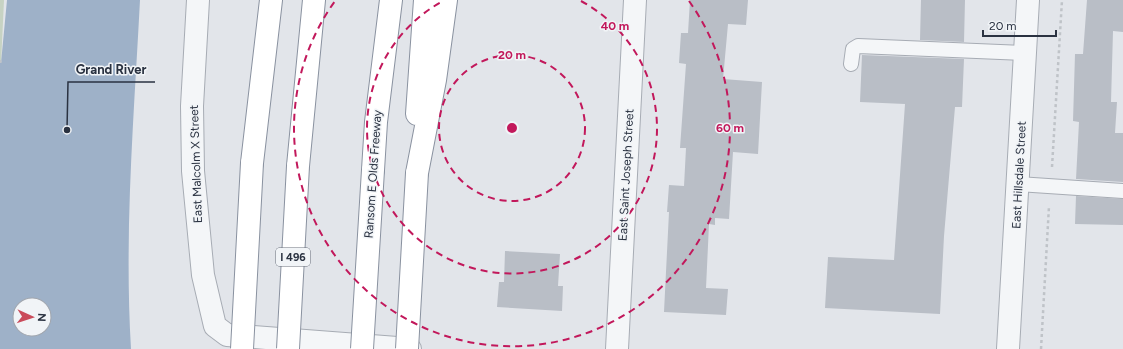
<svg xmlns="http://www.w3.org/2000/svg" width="1123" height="349" font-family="Figtree,sans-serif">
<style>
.green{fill:#c7d3c3}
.water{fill:#9eb1c8;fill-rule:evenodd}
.building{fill:#b9bec6}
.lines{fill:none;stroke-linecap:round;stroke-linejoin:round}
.service-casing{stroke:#a7acb4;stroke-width:16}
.minor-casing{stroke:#a7acb4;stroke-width:24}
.motorway-casing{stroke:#8a92a0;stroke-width:24}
.path{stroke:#bfc3c8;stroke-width:2.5;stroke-dasharray:3 3;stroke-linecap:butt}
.service{stroke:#f4f6f8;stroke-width:14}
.minor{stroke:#f4f6f8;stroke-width:22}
.motorway{stroke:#fff;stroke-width:22}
.motorway-bridge-casing{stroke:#8a92a0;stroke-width:24;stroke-linecap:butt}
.motorway-bridge{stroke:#fff;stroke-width:22}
.ring{fill:none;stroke:#c2185b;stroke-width:2;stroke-dasharray:7 5}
.labels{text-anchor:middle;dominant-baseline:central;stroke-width:3;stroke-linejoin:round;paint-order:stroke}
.shield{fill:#f1f4f7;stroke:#666c78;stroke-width:1}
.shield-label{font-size:11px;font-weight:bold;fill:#2a3241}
.street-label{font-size:12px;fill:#2a3241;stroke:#f1f4f7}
.centre{fill:#c2185b;stroke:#f1f4f7;stroke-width:2}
.ring-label{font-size:12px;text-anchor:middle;font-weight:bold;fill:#c2185b;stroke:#f1f4f7;stroke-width:3;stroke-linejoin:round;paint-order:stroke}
.leader{fill:none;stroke:#2a3241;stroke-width:1.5}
.callout-dot{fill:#2a3241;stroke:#f1f4f7;stroke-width:1.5}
.callout-label{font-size:13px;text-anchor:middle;font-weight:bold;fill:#2a3241;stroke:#f1f4f7;stroke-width:3;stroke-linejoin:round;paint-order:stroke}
</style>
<rect width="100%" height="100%" fill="#e2e5ea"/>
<path class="green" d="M0,0H4L1,64L0,62Z"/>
<path class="water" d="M7,0H140C134,116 124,233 131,349H0V62L1,63ZM20,305H44V329H20Z"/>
<path class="building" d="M690,0H748L746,25L728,24L723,79L762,82L758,154L733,152L729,219L715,218V225L709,224L706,288L728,289L726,315L664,312L669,212H667L669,185L684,186L686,148H680L686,64L679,63L681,33H688Z
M921,0H965L964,42L920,40Z
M1087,0H1123V32L1113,31L1111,102H1117L1115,133H1123V182L1076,179L1079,122L1073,121L1075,54H1083Z
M862,55L964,59L962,107H955L944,236L940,314L825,308L828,257L894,260L905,104L860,102Z
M1076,196L1123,199V225L1075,224Z
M505,251L560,254L558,286H563L562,311L497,307L499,282H504Z"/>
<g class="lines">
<g class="service-casing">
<path id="service" d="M851,64L853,49L858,46L1025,53
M1018,184L1123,191"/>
</g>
<g class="minor-casing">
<path id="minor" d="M198,0L192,106L193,171L203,275L215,326L227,335L410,349
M617,349L635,0
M1008,349L1028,0"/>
</g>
<g class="motorway-casing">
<path id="motorway" d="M417,114L425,0
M252,163L271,0
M298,166L314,0
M373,170L376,122L391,0
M417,173L435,80L446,0"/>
</g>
<path class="path" d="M0,60L1,64
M1052,167L1062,0
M1041,349L1049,206"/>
<use href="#service" class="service"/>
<use href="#minor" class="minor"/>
<use href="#motorway" class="motorway"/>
<g class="motorway-bridge-casing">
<path id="motorway-bridge" d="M242,349L252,163
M288,349L298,166
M362,349L373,170
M407,349L417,173"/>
</g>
<use href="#motorway-bridge" class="motorway-bridge"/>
</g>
<g class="ring">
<circle cx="512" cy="128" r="73"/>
<path d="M581 1A145 145 0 1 1 443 1"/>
<path d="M689 1A218 218 0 1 1 335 1"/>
</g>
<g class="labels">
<rect class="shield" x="276" y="248" width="34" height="18" rx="3"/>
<g class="shield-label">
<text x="293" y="257">I 496</text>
</g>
<g class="street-label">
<text transform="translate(196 164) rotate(-92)">East Malcolm X Street</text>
<text transform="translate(373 174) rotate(-86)">Ransom E Olds Freeway</text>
<text transform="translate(626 175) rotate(-87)">East Saint Joseph Street</text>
<text transform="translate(1019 175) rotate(-87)">East Hillsdale Street</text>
</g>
</g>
<circle cx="512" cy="128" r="6" class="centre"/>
<g class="ring-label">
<text x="615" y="30">40 m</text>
<text x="512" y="59">20 m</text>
<text x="730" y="132">60 m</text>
</g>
<path class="leader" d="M67 130L68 82H155"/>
<circle class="callout-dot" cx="67" cy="130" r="4"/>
<g class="callout-label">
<text x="111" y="74">Grand River</text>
</g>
<g transform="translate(32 317) rotate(93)"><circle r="19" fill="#f1f4f7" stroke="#a1a6ae"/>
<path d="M0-3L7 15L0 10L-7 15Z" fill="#ca4b5b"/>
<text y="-6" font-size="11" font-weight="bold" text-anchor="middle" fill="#2a3241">N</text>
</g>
<path d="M983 30v6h73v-6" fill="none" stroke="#2a3241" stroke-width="2"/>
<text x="989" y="30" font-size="12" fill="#2a3241" stroke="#f1f4f7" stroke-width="3" paint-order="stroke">20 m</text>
</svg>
